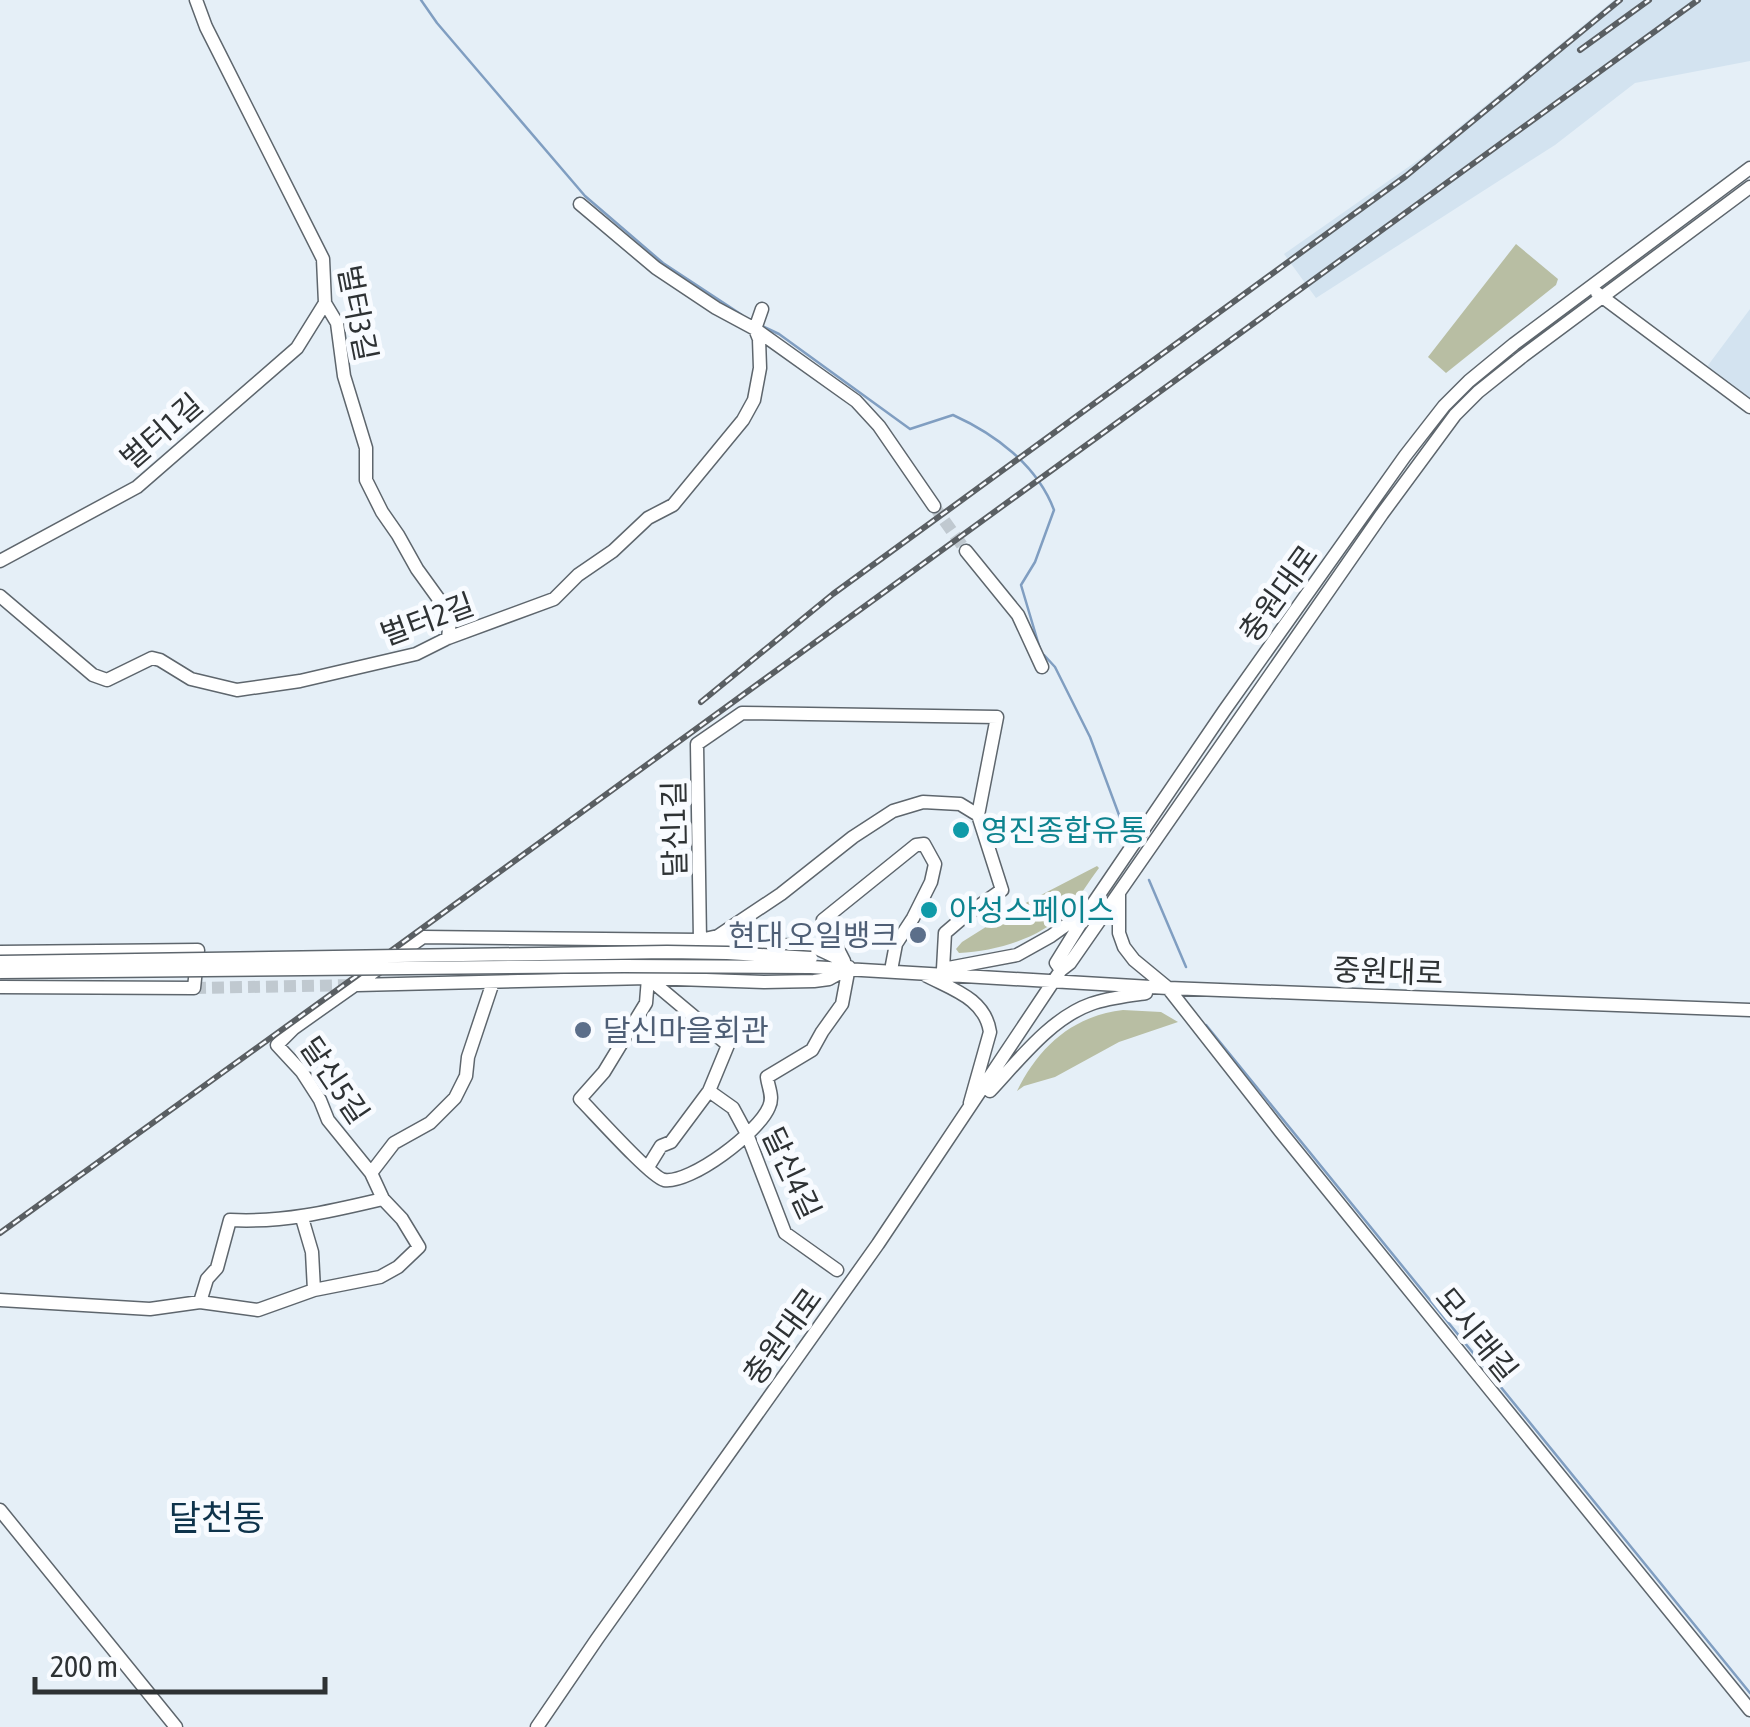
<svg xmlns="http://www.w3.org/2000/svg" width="1750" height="1727" font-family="'Asap Condensed','Noto Sans KR',sans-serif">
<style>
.built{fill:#d3e3f0}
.green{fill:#b8bea3}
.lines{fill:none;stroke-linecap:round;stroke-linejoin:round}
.stream{stroke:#809ec1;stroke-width:2.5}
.minor-tunnel{stroke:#c0c9d0;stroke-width:12;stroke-dasharray:12 6;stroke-linecap:butt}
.minor-casing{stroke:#5e666d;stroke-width:15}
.minor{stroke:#fff;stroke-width:12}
.rail-casing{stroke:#5a5f63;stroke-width:6}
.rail{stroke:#f8fbff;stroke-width:2.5;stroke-dasharray:8;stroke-linecap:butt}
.minor-bridge-casing{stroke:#5e666d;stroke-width:15;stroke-linecap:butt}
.minor-bridge{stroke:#fff;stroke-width:12}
.culture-dot{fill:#0f9aa8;stroke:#f8fbff;stroke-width:4}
.service-dot{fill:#5c6f8a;stroke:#f8fbff;stroke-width:4}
.labels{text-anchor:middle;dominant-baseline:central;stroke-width:10;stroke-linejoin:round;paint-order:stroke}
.street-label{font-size:30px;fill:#2e3234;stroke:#f8fbff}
.culture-label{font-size:30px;fill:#0d838f;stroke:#f8fbff;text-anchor:start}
.service-label{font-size:30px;fill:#4e5e75;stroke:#f8fbff;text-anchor:end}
.quarter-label{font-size:35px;fill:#0e334b;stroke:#f8fbff}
</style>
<rect width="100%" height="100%" fill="#e5eff7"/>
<path class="built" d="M1614,0H1750V61L1635,83L1555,145L1316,298L1284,254L1424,156Z
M1750,309V400L1706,368Z"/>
<path class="green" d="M1516,244L1558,279L1556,285L1446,373L1428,357Z
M1097,866L1099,868C1088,882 1079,899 1066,912C1039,939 996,951 959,953L956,949L962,942L1016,908Z
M1123,1010L1161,1012L1178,1022L1119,1042L1055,1077L1024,1086L1017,1091C1039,1047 1072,1016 1123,1010Z"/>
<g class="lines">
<path class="stream" d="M421,0L437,23L585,196L663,263L742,315
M762,326L779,334L910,429L953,415C995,434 1037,465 1054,510L1035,562L1021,585L1040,649
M1044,655L1055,667L1090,737L1125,831
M1149,880L1186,967
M1206,1025L1750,1693"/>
<path class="minor-tunnel" d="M934,506L966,551
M194,988L357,985"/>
<g class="minor-casing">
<path id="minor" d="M196,0L206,27L323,259L325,303L337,323L344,376L366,448V480L382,512L398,535L417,569L443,605L450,621L448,638
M580,204L656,268L716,308L755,329L856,401L879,426L934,506
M1597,293L1750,407
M966,551L1018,615L1042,667
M0,561L137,487L297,348L325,303
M0,596L93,675L107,680L152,658L160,660L191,679L237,690L300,681L416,654L448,638L554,599L578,575L613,551L648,518L673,505L743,420L754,400L760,368L759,339L755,329L762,309
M978,815L997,717L742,713L697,744L700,940L718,936L781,894L853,837L893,811L923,802L960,804L978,815L1002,890L966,915L945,933L943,969L1017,955L1051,936L1090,908
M1119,894V933L1124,947L1134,960L1168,988L1281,1132L1750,1710
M0,952L198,950L194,988L0,987
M844,961L823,920L916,845L924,844L935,864L931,882L913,918L896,944L892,965
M811,967L1168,988L1750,1010
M1061,970L1056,963L1090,908L1224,711L1405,456L1444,406L1469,381L1514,344L1750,168
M925,975C951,989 985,998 990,1032L970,1103
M648,978L646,1003L604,1072L580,1099C593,1112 651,1177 664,1180C691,1184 759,1132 769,1107C774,1097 768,1087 767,1077L812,1050L822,1032L842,1004L849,967
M357,985L648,978L764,982L814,981L829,979L847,969
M709,1091L733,1108L747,1134L785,1233L837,1270
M990,1091C1019,1060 1051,1018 1091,1004C1108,998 1128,996 1146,993
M648,1167L661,1146L671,1142L709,1091L728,1045L648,978
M371,1173L328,1120L320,1100L302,1072L277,1045L294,1028L423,937L700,940L814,947L844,961
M302,1218L312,1252L314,1290
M0,1300L150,1309L200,1302L207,1279L217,1268L230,1220C283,1223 332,1211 383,1199L371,1173L394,1143L430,1123L455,1098L466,1076L468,1057L493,982
M200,1302L258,1310L314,1290L380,1277L398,1267L419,1247L402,1219L383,1199
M0,1510L176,1727
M537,1727L597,1639L878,1244L1061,970L1070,963L1382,514L1455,415L1478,392L1523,356L1750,187"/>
</g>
<use href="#minor" class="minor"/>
<g class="rail-casing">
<path id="rail" d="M1580,50L1649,0
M701,702L833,594L1406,176L1620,0
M0,1233L362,972L1698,0"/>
</g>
<use href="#rail" class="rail"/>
<g class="minor-bridge-casing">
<path id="minor-bridge" d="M0,962L667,952L727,953L811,958
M0,972L624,966L811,967"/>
</g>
<use href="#minor-bridge" class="minor-bridge"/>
</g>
<g class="culture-dot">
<circle cx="961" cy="830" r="10"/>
<circle cx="929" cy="910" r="10"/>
</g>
<g class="service-dot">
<circle cx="918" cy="935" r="10"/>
<circle cx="583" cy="1030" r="10"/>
</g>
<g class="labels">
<g class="street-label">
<text transform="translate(358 313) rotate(79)">벌터3길</text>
<text transform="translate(161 431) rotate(-41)">벌터1길</text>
<text transform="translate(1278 593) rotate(-54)">충원대로</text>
<text transform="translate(427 619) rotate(-20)">벌터2길</text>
<text transform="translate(674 829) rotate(-91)">달신1길</text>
<text transform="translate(1388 971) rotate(2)">중원대로</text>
<text transform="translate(335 1080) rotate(56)">달신5길</text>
<text transform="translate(792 1173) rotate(65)">달신4길</text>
<text transform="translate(1477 1334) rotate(51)">모시래길</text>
<text transform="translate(782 1336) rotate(-54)">충원대로</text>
</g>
<g class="culture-label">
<text x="981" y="830">영진종합유통</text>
<text x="949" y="910">아성스페이스</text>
</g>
<g class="service-label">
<text x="898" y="935">현대 오일뱅크</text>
<text x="603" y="1030" text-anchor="start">달신마을회관</text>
</g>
<g class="quarter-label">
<text x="217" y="1517">달천동</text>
</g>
</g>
<path d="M35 1677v15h290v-15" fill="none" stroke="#2e3234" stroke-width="5"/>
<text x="50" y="1677" font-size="30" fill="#2e3234" stroke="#f8fbff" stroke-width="8" paint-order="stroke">200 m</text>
</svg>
